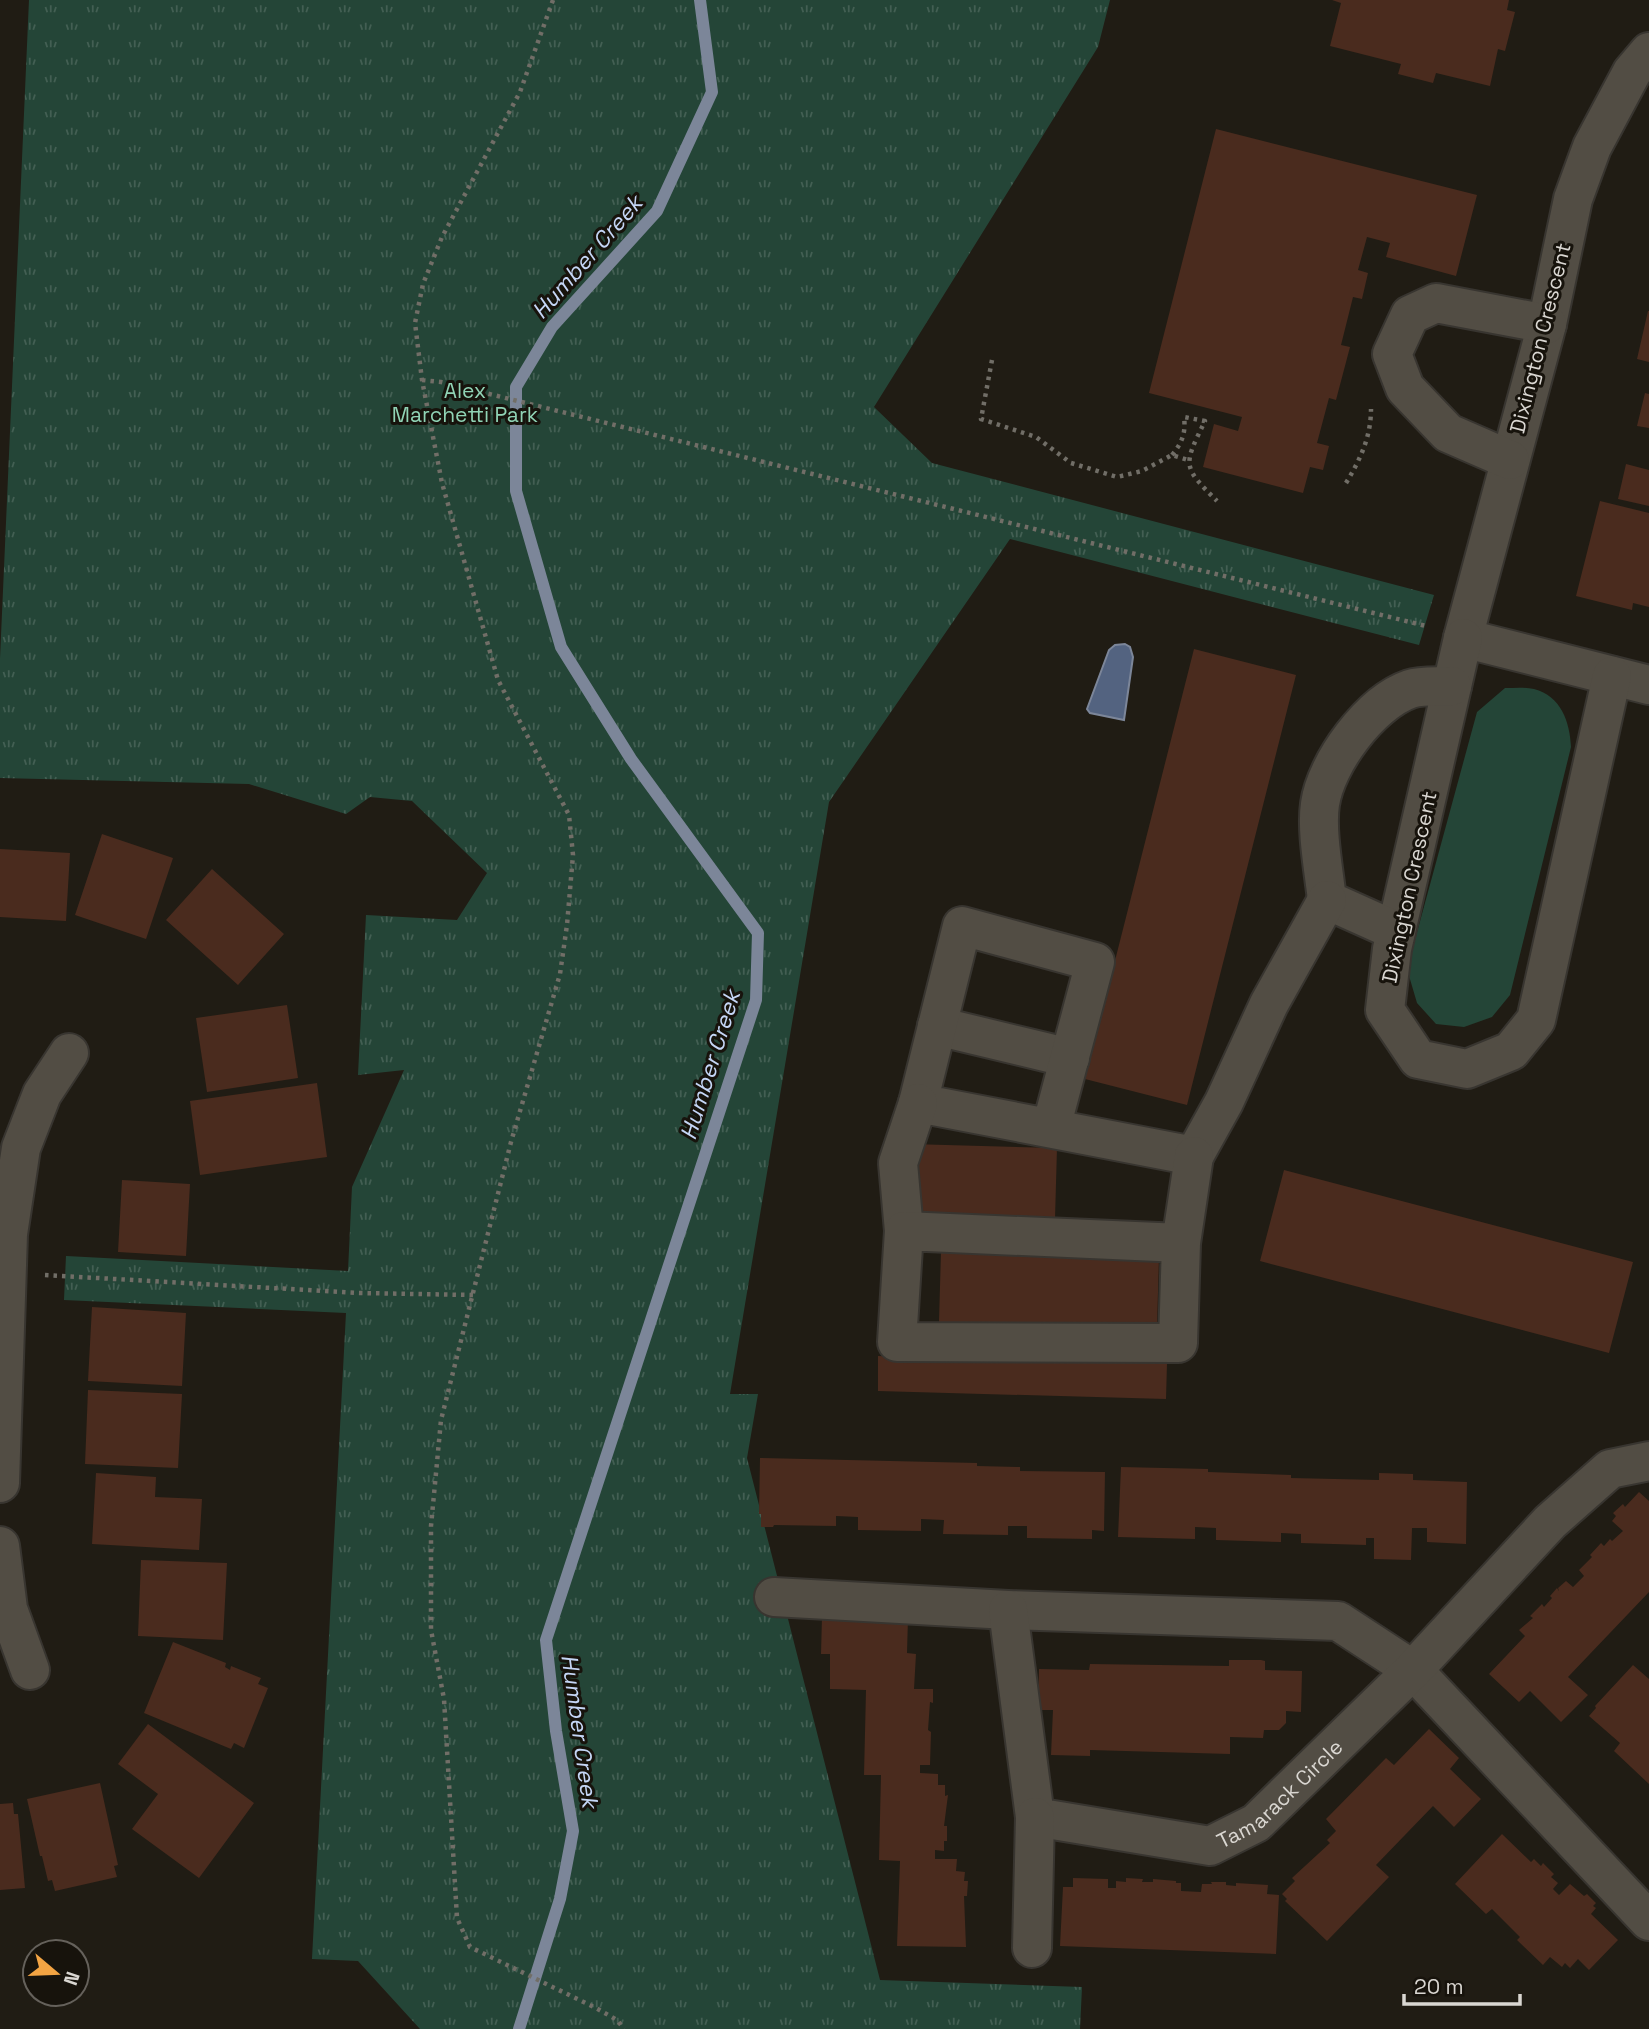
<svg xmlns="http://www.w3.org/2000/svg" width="1649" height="2029" font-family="'Space Grotesk',sans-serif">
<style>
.green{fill:#244537}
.park{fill:url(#park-tufts)}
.water{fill:#536380;stroke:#7c8699;stroke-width:2}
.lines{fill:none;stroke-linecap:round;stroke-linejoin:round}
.stream{stroke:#7c8699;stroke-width:12}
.building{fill:#4a2b1e}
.minor-casing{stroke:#383530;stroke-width:42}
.path{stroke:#716e67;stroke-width:4.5;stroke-dasharray:3.5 5;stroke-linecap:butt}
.minor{stroke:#524d44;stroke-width:38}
.labels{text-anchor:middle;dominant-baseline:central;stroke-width:6;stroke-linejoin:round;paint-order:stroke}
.street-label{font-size:21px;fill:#dad7d2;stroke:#17130c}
.park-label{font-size:21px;fill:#90d3b5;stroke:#17130c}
.water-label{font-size:23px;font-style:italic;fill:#c5d6f6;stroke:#17130c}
</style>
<defs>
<pattern id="park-tufts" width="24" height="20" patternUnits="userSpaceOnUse" patternTransform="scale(1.75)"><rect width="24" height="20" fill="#244537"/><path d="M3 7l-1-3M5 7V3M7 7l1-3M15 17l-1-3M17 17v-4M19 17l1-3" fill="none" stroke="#435f53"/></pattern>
</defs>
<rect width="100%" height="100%" fill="#201c14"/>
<path class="green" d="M1505,688C1514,688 1525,687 1534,689C1561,696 1570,722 1571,747L1510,995L1492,1017L1464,1027L1436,1024L1417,1003L1407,969L1477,712Z"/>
<path class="park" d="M29,0H1110L1098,47L874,407L932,463L1434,595L1419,645L1010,539L829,802L730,1394H758L747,1458L880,1980L1082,1987L1080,2029H420L358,1961L312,1959L346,1313L64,1300L66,1256L348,1271L352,1187L404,1070L358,1075L366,915L457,920L487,873L412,801L370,797L346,814L249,784L0,778V659Z"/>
<path class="water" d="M1125,644L1130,647L1133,657L1124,720L1090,713L1087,709L1109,650L1115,645Z"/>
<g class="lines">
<path class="stream" d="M519,2029L560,1899L573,1831L556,1731L546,1640L756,1000L758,933L631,759L561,647L516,491V387L552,327L657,211L712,92L700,0"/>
</g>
<path class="building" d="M1332,0H1509L1507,10L1515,12L1505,51L1498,49L1490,86L1436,73L1433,83L1398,74L1401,64L1330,46L1341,3Z
M1216,129L1477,195L1456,276L1386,257L1390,243L1367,237L1358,270L1368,273L1362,299L1353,297L1341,345L1350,347L1336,400L1329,398L1317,443L1329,446L1323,470L1310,467L1303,493L1203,467L1214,424L1238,431L1242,417L1149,393Z
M1648,311H1649V362L1637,359Z
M1645,393L1649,394V428L1637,426Z
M1626,464L1649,470V506L1618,499Z
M1600,501L1649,513V607L1633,603L1632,610L1576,596Z
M1194,649L1296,675L1187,1105L1085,1079Z
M102,834L173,858L146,939L75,915Z
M0,849L70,853L66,921L0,917Z
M212,869L284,934L238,985L166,920Z
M287,1005L298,1078L207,1092L196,1018Z
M317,1083L327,1157L200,1175L190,1101Z
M910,1144L1057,1148L1055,1219L909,1215Z
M1284,1170L1633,1262L1609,1353L1260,1261Z
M122,1180L190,1184L186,1256L118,1252Z
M941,1251L1159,1257L1157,1328L939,1322Z
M92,1307L186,1313L182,1386L88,1381Z
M878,1356L1167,1363L1166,1399L878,1391Z
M88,1390L182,1394L178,1468L85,1464Z
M760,1458L977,1463V1466L1020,1467V1471L1105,1472L1104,1531L1092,1530V1539L1027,1538V1526H1008V1535L943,1534L944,1520L921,1519V1531L858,1530V1517L836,1516V1526L774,1525L773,1527H761V1514H759Z
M1121,1467L1208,1469V1472L1291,1475V1478L1379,1480V1473L1413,1474V1480L1467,1482L1466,1544L1427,1542V1528H1412L1411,1560L1374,1559V1538H1366V1545L1301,1543V1534L1281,1533V1542L1216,1540V1528L1195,1527V1539L1118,1537Z
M96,1473L156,1477L155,1497L202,1499L199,1550L92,1544Z
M1639,1492L1649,1501V1592L1568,1677L1588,1695L1561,1722L1530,1691L1519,1702L1489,1674L1525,1636L1519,1630L1533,1618L1530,1616L1542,1604L1544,1607L1552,1598L1550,1596L1557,1588L1559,1591L1558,1588L1566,1581L1573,1587L1584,1576L1579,1570L1592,1557L1590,1555L1601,1543L1604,1546L1610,1539L1612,1541L1623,1531L1612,1521L1616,1516L1613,1513L1623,1504L1625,1507Z
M141,1560L227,1563L223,1640L138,1636Z
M822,1616L908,1618L907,1653L916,1654L914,1689H933V1703L930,1702L928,1730L931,1732L930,1765H920V1773L938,1774V1785H945V1796L948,1795L944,1826H947V1841H944V1851L935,1850V1859H957L956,1871L965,1872L964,1881H968L967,1896H964L966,1947L897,1946L900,1861L879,1860L881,1775H864L866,1690L830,1689V1654H821Z
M173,1642L226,1663L225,1667L230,1670L231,1666L261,1678L258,1684L268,1688L244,1748L234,1743L231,1749L144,1713Z
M1229,1660H1261L1265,1661V1670L1302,1671L1301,1712L1286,1711V1723L1279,1730H1264L1263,1738L1230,1737V1754L1090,1750V1756L1051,1755L1053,1710H1038L1039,1669L1089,1670L1090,1664L1229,1666Z
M1633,1665L1649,1679V1784L1614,1751L1620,1743L1589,1716L1596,1708L1595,1706Z
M148,1724L254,1803L199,1878L132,1829L158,1794L118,1764Z
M1429,1729L1459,1758L1450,1769L1481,1799L1454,1827L1433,1806L1376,1865L1389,1877L1327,1941L1285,1901L1287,1899L1282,1894L1295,1881L1292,1878L1330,1843L1327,1840L1336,1831L1326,1819L1386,1758L1394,1765Z
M100,1783L118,1865L114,1866L117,1877L55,1891L52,1880L48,1881L42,1856H40L27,1799Z
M13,1803L14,1814H18L25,1888L0,1890V1804Z
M1502,1834L1531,1862L1534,1859L1541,1866L1543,1863L1554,1874L1551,1877L1558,1883L1553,1889L1559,1895L1570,1884L1584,1896L1587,1894L1596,1903L1593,1906L1596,1908L1591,1914L1618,1940L1589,1970L1578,1959L1570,1968L1565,1963L1562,1967L1550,1957L1543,1965L1517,1940L1520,1937L1492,1909L1486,1914L1455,1884Z
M1073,1878L1108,1879V1888H1116V1881L1126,1882V1878L1143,1879L1142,1882H1153V1879L1176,1881V1883H1181V1891L1201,1892L1202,1884H1212L1211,1882H1226V1885L1236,1886V1883L1268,1885L1267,1894L1279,1895L1276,1954L1060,1946L1063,1887H1073Z"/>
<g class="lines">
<g class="minor-casing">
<g id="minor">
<path d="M1649,52L1632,72L1592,147L1573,199L1547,324L1463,638L1649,685"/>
<path d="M1510,460L1448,433L1405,388L1392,354L1410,315L1436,303L1547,324"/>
<path d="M1463,638L1392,949L1385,1010L1418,1059L1467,1069L1511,1051L1536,1020L1612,676"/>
<path d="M1396,931L1327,900C1324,872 1316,831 1320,804C1326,763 1370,703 1410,689C1422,685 1439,687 1452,686"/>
<path d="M937,1026L1070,1058"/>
<path d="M1051,1128L1095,962L962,926L918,1103L1194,1156L1224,1102L1269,1004L1327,900"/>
<path d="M904,1231L898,1163L918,1103"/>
<path d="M1181,1243L1178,1343L897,1342L904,1231L1181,1243L1194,1156"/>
<path d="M0,1483L8,1234L21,1148L42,1094L69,1053"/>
<path d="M0,1546L8,1609L30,1670"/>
<path d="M774,1597L1008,1610L1338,1621L1413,1670L1649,1921"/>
<path id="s1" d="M1008,1610L1035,1817L1210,1846L1256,1823L1413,1670L1550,1522L1610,1469L1649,1461"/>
<path d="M1032,1948L1035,1817"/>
</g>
</g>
<path class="path" d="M553,0L520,92L442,237L423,284L415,323L422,380L442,483L498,680L569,815L573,855L567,925L560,974L511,1142L441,1420L431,1526V1630L444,1699L457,1918L470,1947L596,2008L617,2020L624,2029
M992,360L981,419L1036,437L1071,463L1117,477L1142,471L1172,455L1188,460
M422,380L441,382L1426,626
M1172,455C1182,443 1186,433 1184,417L1205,421C1183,466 1182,466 1217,501
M1346,483C1360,460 1371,437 1371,409
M45,1275L359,1293L474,1295"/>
<use href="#minor" class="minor"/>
</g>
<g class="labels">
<g class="street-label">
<text transform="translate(1540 338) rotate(-76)">Dixington Crescent</text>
<text transform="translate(1409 887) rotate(-78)">Dixington Crescent</text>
<text stroke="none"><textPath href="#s1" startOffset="474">Tamarack Circle</textPath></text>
</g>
<g class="park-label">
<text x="465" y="390">Alex<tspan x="465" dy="24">Marchetti Park</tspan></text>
</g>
<g class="water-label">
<text transform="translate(587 257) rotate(-49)">Humber Creek</text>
<text transform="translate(710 1065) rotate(-73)">Humber Creek</text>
<text transform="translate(580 1731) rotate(82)">Humber Creek</text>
</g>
</g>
<g transform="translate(56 1973) rotate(109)"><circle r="33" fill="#17130c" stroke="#65615b" stroke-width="2"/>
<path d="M0-5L12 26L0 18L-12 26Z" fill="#f3a443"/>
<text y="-10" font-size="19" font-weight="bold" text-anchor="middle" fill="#dad7d2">N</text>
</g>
<path d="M1404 1994v10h116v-10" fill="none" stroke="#dad7d2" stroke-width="3.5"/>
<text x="1414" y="1994" font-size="21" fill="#dad7d2" stroke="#17130c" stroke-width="5" paint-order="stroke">20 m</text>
</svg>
